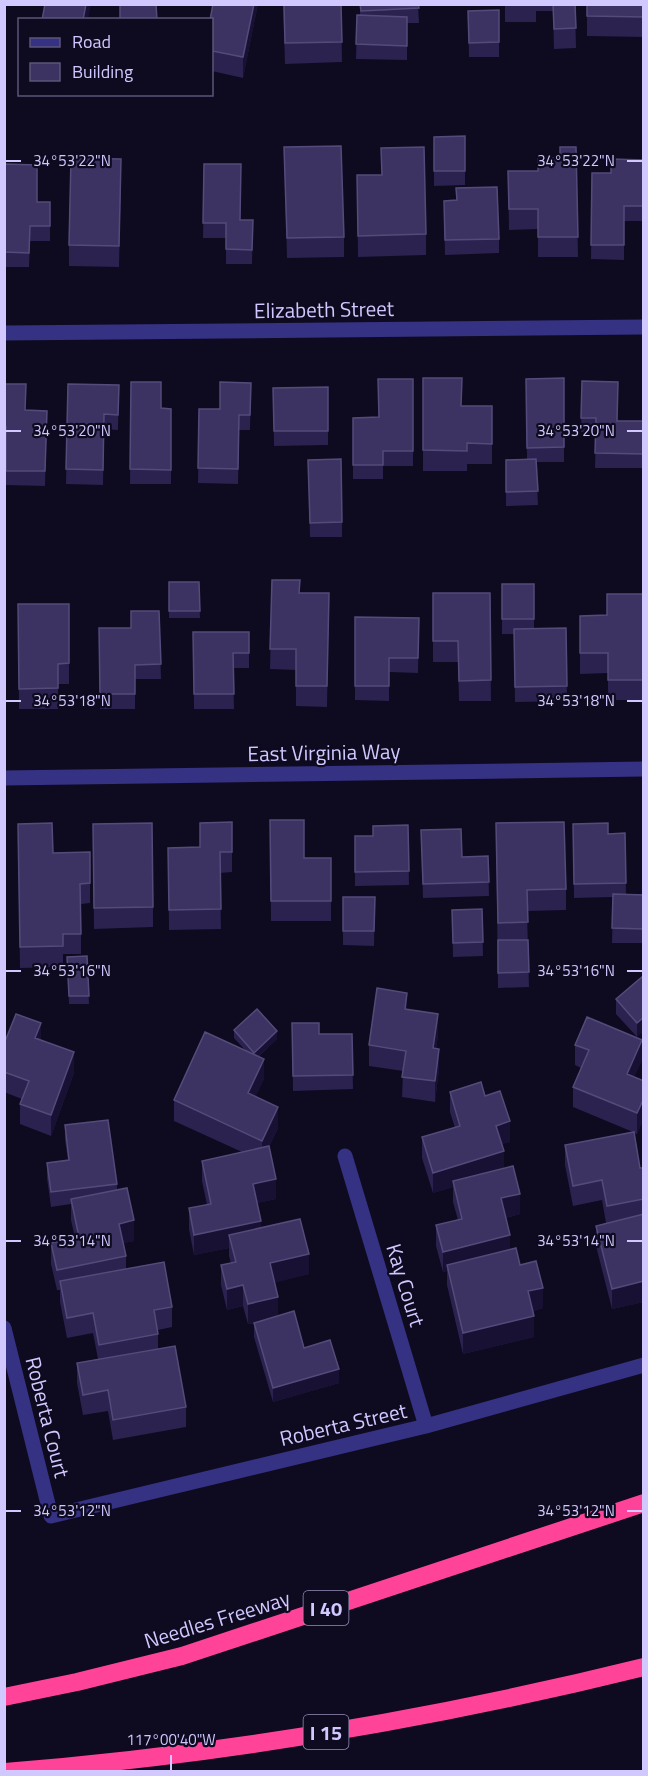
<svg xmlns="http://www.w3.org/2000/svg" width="648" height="1776" font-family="'Titillium Web',sans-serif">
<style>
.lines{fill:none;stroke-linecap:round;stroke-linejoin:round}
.minor{stroke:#353183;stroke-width:15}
.highway{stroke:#ff4399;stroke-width:18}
.wall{fill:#2b224f}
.shaded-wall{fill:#181134}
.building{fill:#3d3362;stroke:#544b7b;stroke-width:1.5}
.ticks{fill:none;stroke:#d0c8ff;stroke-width:2}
.labels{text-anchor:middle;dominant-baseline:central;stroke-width:4.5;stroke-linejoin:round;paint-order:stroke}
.shield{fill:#0e0a1f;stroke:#968fbc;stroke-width:1.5}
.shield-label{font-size:20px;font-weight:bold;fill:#d0c8ff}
.street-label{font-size:21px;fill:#d0c8ff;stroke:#0e0a1f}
.ticks-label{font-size:15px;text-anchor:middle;fill:#d0c8ff;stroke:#0e0a1f;stroke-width:4.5;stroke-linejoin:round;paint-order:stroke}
</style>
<rect width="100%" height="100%" fill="#0e0a1f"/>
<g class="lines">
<path class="minor" d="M4,333L644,327
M4,778L644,769
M345,1156L426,1426
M4,1328L51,1516L426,1426L644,1365"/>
<path class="highway" d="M4,1697L77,1682L182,1656L644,1503
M5,1772C220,1755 434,1719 644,1667"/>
</g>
<path class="wall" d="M258,4L243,78L212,71V20Z
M283,4H341L342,62L285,64Z
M360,4H418L419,23H407V60L356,59L357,15L360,16Z
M505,4H575L576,48L554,49L553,11H536V22H505Z
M587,4H644V37L587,36Z
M499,10V57H469L468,11Z
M465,136V185L434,186V137Z
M284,147L344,237V257L287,258Z
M576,147L578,257H538V229L509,230L508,171H538Z
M644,160V221H624V260L591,259L592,173H611Z
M4,164L37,202H50V241H30L29,267H4Z
M204,164L240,220H253L252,264H226V238H203Z
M357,175L426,234V255L358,257Z
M121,180L119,267L69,266V245Z
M456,188L499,239V253L445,255L444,215L456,200Z
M423,378L462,406H492V464H467V471H423Z
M564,378V462H536L538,505L506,506V460L527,459L526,379Z
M413,379V466H383V479H353V418L378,417Z
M582,381L618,421H644V468H595L596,432H581Z
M131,382L161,408L171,409V484H130Z
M251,383L250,430H239L238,484L198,483L199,409H220Z
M4,384L26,410L47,411L45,486L6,485V442H4Z
M68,384L119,385L118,430L104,429L103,485L66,484Z
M328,387V445L274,446L273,388Z
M308,460L342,522V537H310Z
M272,580L300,593H329L327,707L296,706V670L270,669Z
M169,582H199L200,618H169Z
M502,584H534V629L566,628L567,701L515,702L514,634H502Z
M433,593H490L491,701H459L458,662H433Z
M644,594V700H608V673L580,674V616L607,615Z
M18,604H69V684H58V709H19Z
M159,611L161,679H135V709H100L99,628H131Z
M355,617L419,618L418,673L389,672V701L355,700Z
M193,632H249V668H233L234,709H194Z
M270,820L304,858H331V921H271Z
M232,822V872L220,873L221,929L169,930L168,848L200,847Z
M496,823L566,889V910L527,911L529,987L498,988Z
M573,824L608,834L625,833L626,894L644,895L643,943H612L613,897L574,898Z
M408,825L409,885L355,886V836H373Z
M421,830L462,857L488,856L489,896L423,898Z
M93,844L153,907V927L94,929Z
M18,845L53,853L90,852V903L81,904V954H63V967L20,968Z
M343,897H375L374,946L343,945Z
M482,909L483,956L453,957L452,910Z
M87,956L89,1004H69L67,957Z
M642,977L637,1037L616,1014V999Z
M407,1010L438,1035L436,1049L439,1069L435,1102L402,1097L403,1071L369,1066V1045Z
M292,1023L319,1034H352L353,1089L293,1091Z
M234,1030L277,1039L258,1057L264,1079L255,1097L278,1128L269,1147L276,1199L257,1203L261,1228L309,1274L275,1282L278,1316L304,1348L339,1383L273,1402L254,1337V1323H255L248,1324L243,1306L227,1310L221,1285V1265L231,1263L229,1256V1248L194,1255L189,1229V1208L207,1205L202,1181V1161L242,1152L174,1121V1100L245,1050L234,1038Z
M41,1040L74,1073L51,1136L20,1124V1104L22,1099L4,1092V1044Z
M575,1045L642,1060L634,1077L644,1081V1118L637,1134L634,1133L640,1168H644V1302L612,1309L596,1246V1226L606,1223L602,1200L573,1206L565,1165V1145L633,1132L573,1107V1087L581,1068L575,1065Z
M450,1092L485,1096L510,1142L501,1144L504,1169L520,1214L506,1218L510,1249L520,1265L543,1308L533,1311L534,1337L463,1354L447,1285V1271L443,1272L436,1246V1225L458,1220L453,1202V1187L433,1193L422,1158V1137L455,1128L450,1112Z
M65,1125L117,1184V1190L134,1241L123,1243L126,1256V1269L172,1307V1327L158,1330V1349L186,1407V1427L113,1440L108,1411L83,1415L77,1383V1363L98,1359L93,1333L67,1338L60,1302V1290H57L51,1264V1243L75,1238L71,1220V1204L51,1207L47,1178V1163L68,1160L65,1140Z"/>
<path class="shaded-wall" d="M86,4H91L88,20H83Z
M254,4H258L243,78V57Z
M407,993V1013L405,1009Z
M438,1014V1035L433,1069V1048Z
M644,1017V1031L637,1037V1023Z
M41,1023V1043L35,1038Z
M277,1031V1039L254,1060V1053Z
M642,1040V1060L627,1094V1074Z
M439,1049V1069L435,1102V1081Z
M74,1052V1073L51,1136V1115Z
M264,1059V1079L248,1114V1093Z
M644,1098V1118L637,1134V1113Z
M278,1107V1128L262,1161V1141Z
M510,1121V1142L496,1146V1126Z
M504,1151V1172L453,1181V1187L433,1193V1173Z
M276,1179V1199L253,1204V1184Z
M520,1194V1214L501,1219V1198Z
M134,1220V1241L119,1244V1224Z
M261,1221V1241L229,1235V1248L194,1255V1235Z
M510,1235V1255L447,1265V1271L443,1272V1252Z
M309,1254V1274L270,1284V1263Z
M644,1281V1302L612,1309V1289Z
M243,1285V1306L227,1310V1289Z
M543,1288V1308L528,1312V1291Z
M278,1297V1317L248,1324V1304Z
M534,1316V1337L463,1354V1333Z
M339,1369V1383L273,1402V1388Z"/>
<path class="building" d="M45,4H86L83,20H42Z
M120,4H156L157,20H120Z
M213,4H254L243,57L212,51V20H210Z
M284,4H341L342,42L285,43Z
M360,4H418L419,8L361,11Z
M553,4H575L576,28L554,29Z
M587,4H644V17L587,16Z
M499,10V42L469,43L468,11Z
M357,15L407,17V46L356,44Z
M465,136V171H434V137Z
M341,146L344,237L287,238L284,147Z
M424,147L426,234L358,236L357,175H382L381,148Z
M560,147H576L578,237H538V209H509L508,171H538V159L560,158Z
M71,158L121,159L119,246L69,245Z
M611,159L644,160V206H624V245H591L592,173H611Z
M4,164L37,165V202H50V226H30L29,253L4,252Z
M204,164H241L240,220H253L252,250L226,249V223H203Z
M497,187L499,239L445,240L444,201L457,200L456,188Z
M423,378H462L461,406H492V444L467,443V451L423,450Z
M564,378V447L527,448L526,379Z
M378,379H413V451H383V465H353V418L379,417Z
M582,381L618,382L617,421H644V454L595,453L596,418H581Z
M131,382H161V408L171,409V470L130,469Z
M220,382L251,383L250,415H239L238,469L198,468L199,409H220Z
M4,384H26L25,410L47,411L45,471H6V427H4Z
M68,384L119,385L118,415L104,414L103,470L66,469Z
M328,387V431H274L273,388Z
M341,459L342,522L310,523L308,460Z
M536,459L538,491L506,492V460Z
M272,580H300L299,593H329L327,686H296V649H270Z
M169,582H199L200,611H169Z
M502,584H534V619H502Z
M433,593H490L491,680L459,681L458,641H433Z
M607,594H644V680H608V653H580V616L607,615Z
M18,604H69V663L58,664V688L19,689Z
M131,611H159L161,664L135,665V694H100L99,628H131Z
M355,617L419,618L418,658H389V686H355Z
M566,628L567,686L515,687L514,629Z
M193,632H249V653H233L234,694H194Z
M270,820H304V858H331V901H271Z
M232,822V852H220L221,909L169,910L168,848L200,847V823Z
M564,822L566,889L527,890L528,922L498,923L496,823Z
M52,823L53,853L90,852V883L80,884L81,934H63V946L20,947L18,824Z
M152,823L153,907L94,908L93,824Z
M608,823V834L625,833L626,883L574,884L573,824Z
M4,825H5L4,860Z
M408,825L409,871L355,872V836H373V826Z
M461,829L462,857L488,856L489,882L423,884L421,830Z
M613,894L644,895L643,929L612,928Z
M343,897H375L374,931H343Z
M482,909L483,942L453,943L452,910Z
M498,940H528L529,972L498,973Z
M87,956L89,996H69L67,957Z
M642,977L644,978V1017L637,1023L616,999Z
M377,988L407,993L405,1009L438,1014L433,1048L439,1049L435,1081L402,1077L406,1051L369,1045Z
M257,1009L277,1031L254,1053L234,1030Z
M16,1014L41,1023L35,1038L74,1052L51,1115L20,1104L29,1081L4,1072V1044Z
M587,1017L642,1040L627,1074L644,1081V1098L637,1113L573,1087L589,1050L575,1045Z
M292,1023H319V1034H352L353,1075L293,1076Z
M205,1032L264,1059L248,1093L278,1107L262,1141L174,1100Z
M481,1082L485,1096L500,1091L510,1121L496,1126L504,1151L433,1173L422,1137L460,1126L450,1092Z
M108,1120L117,1184L51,1192L47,1163L69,1160L65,1125Z
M634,1132L640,1168H644V1199L607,1206L602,1180L573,1186L565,1145Z
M269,1146L276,1179L253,1184L261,1221L194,1235L189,1208L211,1204L202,1161Z
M513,1166L520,1194L501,1198L510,1235L443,1252L436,1225L462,1219L453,1181Z
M127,1188L134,1220L119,1224L126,1256L57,1270L51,1243L79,1237L71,1199Z
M644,1214V1281L612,1289L596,1226Z
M300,1219L309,1254L270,1263L278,1297L248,1304L243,1285L227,1289L221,1265L236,1262L229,1235Z
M516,1248L520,1265L536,1261L543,1288L528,1291L534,1316L463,1333L447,1265Z
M164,1262L172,1307L154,1310L158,1334L99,1345L93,1313L67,1318L60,1281Z
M294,1311L304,1348L330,1340L339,1369L273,1388L254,1323Z
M175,1346L186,1407L113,1420L108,1390L83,1395L77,1363Z"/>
<path class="ticks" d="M6,161H21M627,161H642M6,431H21M627,431H642M6,701H21M627,701H642M6,971H21M627,971H642M6,1241H21M627,1241H642M6,1511H21M627,1511H642M171,1755V1770"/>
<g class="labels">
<g class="shield">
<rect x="303.5" y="1591" width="45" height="34" rx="4.5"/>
<rect x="303.5" y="1715" width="45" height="34" rx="4.5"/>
</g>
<g class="shield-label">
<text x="326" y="1608">I 40</text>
<text x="326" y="1732">I 15</text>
</g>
<g class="street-label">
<text transform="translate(324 309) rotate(-1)">Elizabeth Street</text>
<text transform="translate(324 752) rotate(-1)">East Virginia Way</text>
<text transform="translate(406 1285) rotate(73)">Kay Court</text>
<text transform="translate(48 1417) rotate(76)">Roberta Court</text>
<text transform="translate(343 1424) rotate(-13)">Roberta Street</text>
<text transform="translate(217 1619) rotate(-17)">Needles Freeway</text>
</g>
</g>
<g class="ticks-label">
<text x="72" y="166">34°53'22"N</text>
<text x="576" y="166">34°53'22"N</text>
<text x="72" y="436">34°53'20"N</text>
<text x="576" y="436">34°53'20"N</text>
<text x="72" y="706">34°53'18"N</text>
<text x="576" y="706">34°53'18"N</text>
<text x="72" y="976">34°53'16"N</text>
<text x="576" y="976">34°53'16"N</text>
<text x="72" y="1246">34°53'14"N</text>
<text x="576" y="1246">34°53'14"N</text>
<text x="72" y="1516">34°53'12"N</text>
<text x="576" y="1516">34°53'12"N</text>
<text x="171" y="1745">117°00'40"W</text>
</g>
<rect width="648" height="1776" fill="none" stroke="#d0c8ff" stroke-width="12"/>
<rect x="18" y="18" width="195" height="78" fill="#0e0a1f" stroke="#5c5679" stroke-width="1.5"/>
<rect x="30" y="38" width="30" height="9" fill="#353183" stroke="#5c5679" stroke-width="1.5"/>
<text x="72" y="48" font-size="18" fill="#d0c8ff">Road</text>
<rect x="30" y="63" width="30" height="18" fill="#3d3362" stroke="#5c5679" stroke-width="1.5"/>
<text x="72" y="78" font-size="18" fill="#d0c8ff">Building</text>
</svg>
